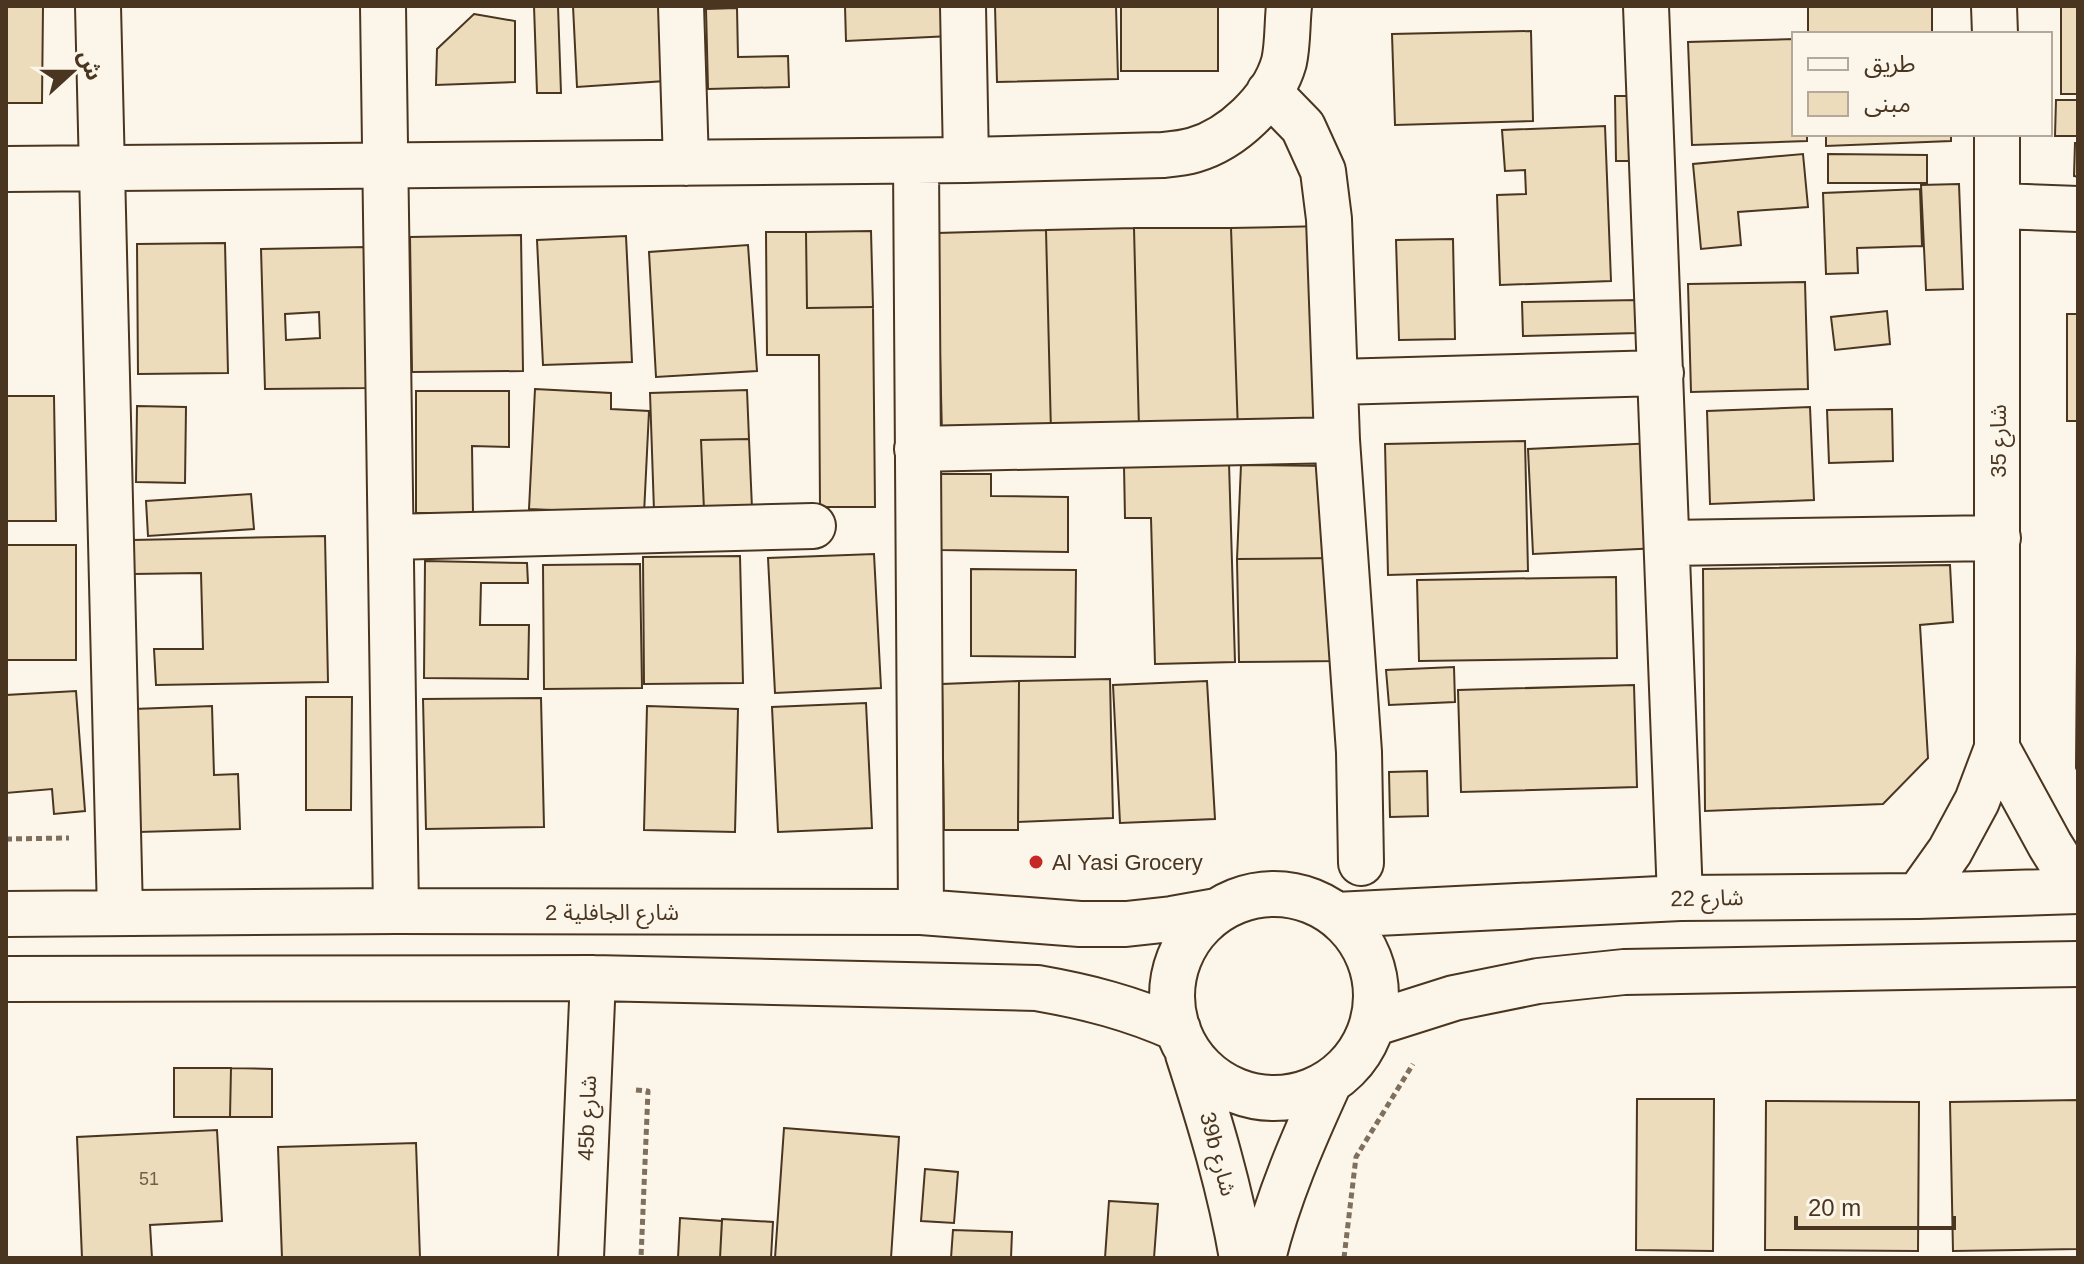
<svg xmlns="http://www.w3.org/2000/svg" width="2084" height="1264" font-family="Arial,'Noto Sans Arabic',sans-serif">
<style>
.building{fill:#ecdcbc;stroke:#4a3520;stroke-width:2;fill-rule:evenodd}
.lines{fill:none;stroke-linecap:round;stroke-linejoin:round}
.minor-casing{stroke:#4a3520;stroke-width:48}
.path{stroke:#7f6f5c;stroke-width:5;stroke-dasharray:6 4;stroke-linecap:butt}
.minor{stroke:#fbf6e9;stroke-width:44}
.poi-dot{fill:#c62828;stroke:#fbf6e9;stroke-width:3}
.labels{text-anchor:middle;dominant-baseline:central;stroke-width:6;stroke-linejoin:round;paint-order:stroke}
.number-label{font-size:18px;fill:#725f47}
.street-label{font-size:22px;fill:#4a3520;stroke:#fbf6e9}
.poi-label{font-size:22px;fill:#4a3520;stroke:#fbf6e9;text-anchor:start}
</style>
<rect width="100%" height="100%" fill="#fbf6e9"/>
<path class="building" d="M6,6H43L42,103H6Z
M534,6H558L561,93H537Z
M573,6H661L665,81L577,87Z
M845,6H950L951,36L846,41Z
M995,6H1116L1118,79L997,82Z
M1121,6H1218V71H1121Z
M1808,6H1932V34H1808Z
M2061,6H2078V94H2061Z
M737,8L738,57L788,56L789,87L708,89L706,9Z
M474,14L515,21V82L436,85L437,49Z
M1531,31L1533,121L1395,125L1392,34Z
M1794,39V134H1807V141L1692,145L1688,42Z
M1615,96H1645V161H1616Z
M2056,100H2078V136H2055Z
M1605,126L1611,281L1500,285L1497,195L1526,194L1525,170L1505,171L1502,130Z
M1826,134H1951V141L1826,146Z
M2075,143H2078V177L2074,176Z
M1803,154L1808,207L1738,212L1741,245L1701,249L1693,164Z
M1828,154L1927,155V183H1828Z
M1959,184L1963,289L1926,290L1921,185Z
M1920,189L1922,246L1857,248L1858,273L1826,274L1823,193Z
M1325,226L1330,429L1238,432L1231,228Z
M1134,228L1139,429L1051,432L1046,230Z
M1134,228H1231L1238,432L1139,429Z
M1046,230L1051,432L942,434L937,233Z
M871,231L873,307L807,308L806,232Z
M766,232H806L807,308L873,307L875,507H820L819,355H767Z
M521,235L523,371L412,372L410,237Z
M626,236L632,362L543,365L537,240Z
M1453,239L1455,339L1399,340L1396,240Z
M225,243L228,373L138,374L137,244Z
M748,245L757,371L656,377L649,252Z
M366,247L368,388L265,389L261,249ZM319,312L320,338L286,340L285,314Z
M1805,282L1808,389L1691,392L1688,284Z
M1638,300V333L1523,336L1522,302Z
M1887,311L1890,344L1835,350L1831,317Z
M2067,314H2078V421H2067Z
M535,389L611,393V409L649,411L644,514L529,509Z
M747,390L749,439L701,440L704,510L654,511L650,393Z
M416,391H509V447L472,446L473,513H416Z
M6,396H54L56,521H6Z
M137,406L186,407L185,483L136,482Z
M1810,407L1814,500L1710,504L1707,411Z
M1892,409L1893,461L1829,463L1827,410Z
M749,439L752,508L704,510L701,440Z
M1525,441L1528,571L1388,575L1385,444Z
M1655,443L1660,548L1533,554L1528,449Z
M1229,463L1235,662L1155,664L1151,518H1125L1124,466Z
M1241,465L1330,466L1336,558L1237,559Z
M941,474H991V496L1068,497V552L940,550Z
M251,494L254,529L148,536L146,501Z
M325,536L328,682L156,685L154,649H203L201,573L133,574L132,540Z
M6,545H76V660H6Z
M874,554L881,688L775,693L768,558Z
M740,556L743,683L644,684L643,557Z
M1336,558L1338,661L1239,662L1237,559Z
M425,561L527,563L528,583H481L480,625H529L528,679L424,678Z
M640,564L642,688L544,689L543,565Z
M1950,565L1953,622L1920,625L1928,758L1883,804L1705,811L1703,569Z
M971,569L1076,570L1075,657L971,656Z
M1616,577L1617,658L1419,661L1417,580Z
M2077,651H2078V772L2076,768Z
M1454,667L1455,702L1389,705L1386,670Z
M1110,679L1113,818L1018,822L1019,681Z
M1019,681L1018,830H944L942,684Z
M1207,681L1215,819L1120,823L1113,685Z
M1634,685L1637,787L1461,792L1458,690Z
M76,691L85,811L54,814L52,789L6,793V695Z
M306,697H352L351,810H306Z
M541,698L544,827L426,829L423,699Z
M866,703L872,828L778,832L772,707Z
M212,706L214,775L238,774L240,829L139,832L134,709Z
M647,706L738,709L735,832L644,830Z
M1427,771L1428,816L1390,817L1389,772Z
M174,1068H231L230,1117H174Z
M231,1068L272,1069V1117H230Z
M1637,1099H1714L1713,1251L1636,1250Z
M2078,1100V1249L1953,1251L1950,1102Z
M1766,1101L1919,1102L1918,1251L1765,1250Z
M784,1128L899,1137L891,1258H775Z
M217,1130L222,1221L150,1225L152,1258H82L77,1137Z
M416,1143L420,1258H282L278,1147Z
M925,1169L958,1172L954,1223L921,1221Z
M1109,1201L1158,1204L1154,1258H1105Z
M680,1218L722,1221L720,1258H678Z
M722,1219L773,1222L771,1258H720Z
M953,1230L1012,1232L1011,1258H951Z"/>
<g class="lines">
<g class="minor-casing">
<path id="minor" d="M98,6L120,913
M383,6L396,911
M681,6L686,163
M963,6L966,160
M1646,6L1680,898
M1994,6L1995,34
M1269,92L1303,127L1323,171L1329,219L1337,440L1359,752L1361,863
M916,161L921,912
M6,169L966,160L1163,155C1173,154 1184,153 1194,150C1232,139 1273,101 1284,62C1288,44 1287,24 1289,6
M1998,206L2078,209
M1336,382L1661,373
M917,449L1337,440
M391,537L813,526
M1667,543L1998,538
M1997,748L2050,845L2078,890
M1172 996a102 102 0 1 1 204 0a102 102 0 1 1-204 0Z
M1918,896L1950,851L1977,801L1997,748V134
M6,914L396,911L921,912L1080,924H1126L1172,919L1217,911
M1336,915L1680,898L1918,896L2078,891
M6,979L593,978L1037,988C1088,997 1131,1008 1178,1029
M1372,1024L1454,998L1538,981L1624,972L2078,964
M1188,1054C1210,1122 1230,1188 1242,1258
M581,1258L593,978
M1263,1258C1278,1197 1303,1140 1329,1083"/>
</g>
<path class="path" d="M6,839L69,838
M636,1090L648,1091L641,1258
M1344,1258L1356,1157L1413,1064"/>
<use href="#minor" class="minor"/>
</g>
<circle class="poi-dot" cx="1036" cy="862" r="8"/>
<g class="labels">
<g class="number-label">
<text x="149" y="1179">51</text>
</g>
<g class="street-label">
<text transform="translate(1998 441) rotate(-90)">شارع 35</text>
<text transform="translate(1707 898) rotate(-1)">شارع 22</text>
<text x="612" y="912">شارع الجافلية 2</text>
<text transform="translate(587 1118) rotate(-88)">45b شارع</text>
<text transform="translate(1218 1154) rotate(75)">39b شارع</text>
</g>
<g class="poi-label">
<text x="1052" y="862">Al Yasi Grocery</text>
</g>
</g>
<rect width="2084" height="1264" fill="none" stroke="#4a3520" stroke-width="16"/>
<rect x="1792" y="32" width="260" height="104" fill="#fbf6e9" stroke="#b4a999" stroke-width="2"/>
<rect x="1808" y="58" width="40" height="12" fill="#fbf6e9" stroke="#b4a999" stroke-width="2"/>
<text x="1864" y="72" font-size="24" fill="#4a3520">طريق</text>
<rect x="1808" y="92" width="40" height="24" fill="#ecdcbc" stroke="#b4a999" stroke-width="2"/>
<text x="1864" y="112" font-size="24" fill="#4a3520">مبنى</text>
<g transform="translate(72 72) rotate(69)" stroke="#fbf6e9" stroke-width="6" paint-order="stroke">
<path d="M0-6L14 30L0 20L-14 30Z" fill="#4a3520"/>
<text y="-12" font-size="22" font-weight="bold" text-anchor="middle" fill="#4a3520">ش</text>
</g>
<path d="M1796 1216v12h158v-12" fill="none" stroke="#4a3520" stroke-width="4"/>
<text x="1808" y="1216" font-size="24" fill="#4a3520" stroke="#fbf6e9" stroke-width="6" paint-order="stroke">20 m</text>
</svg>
